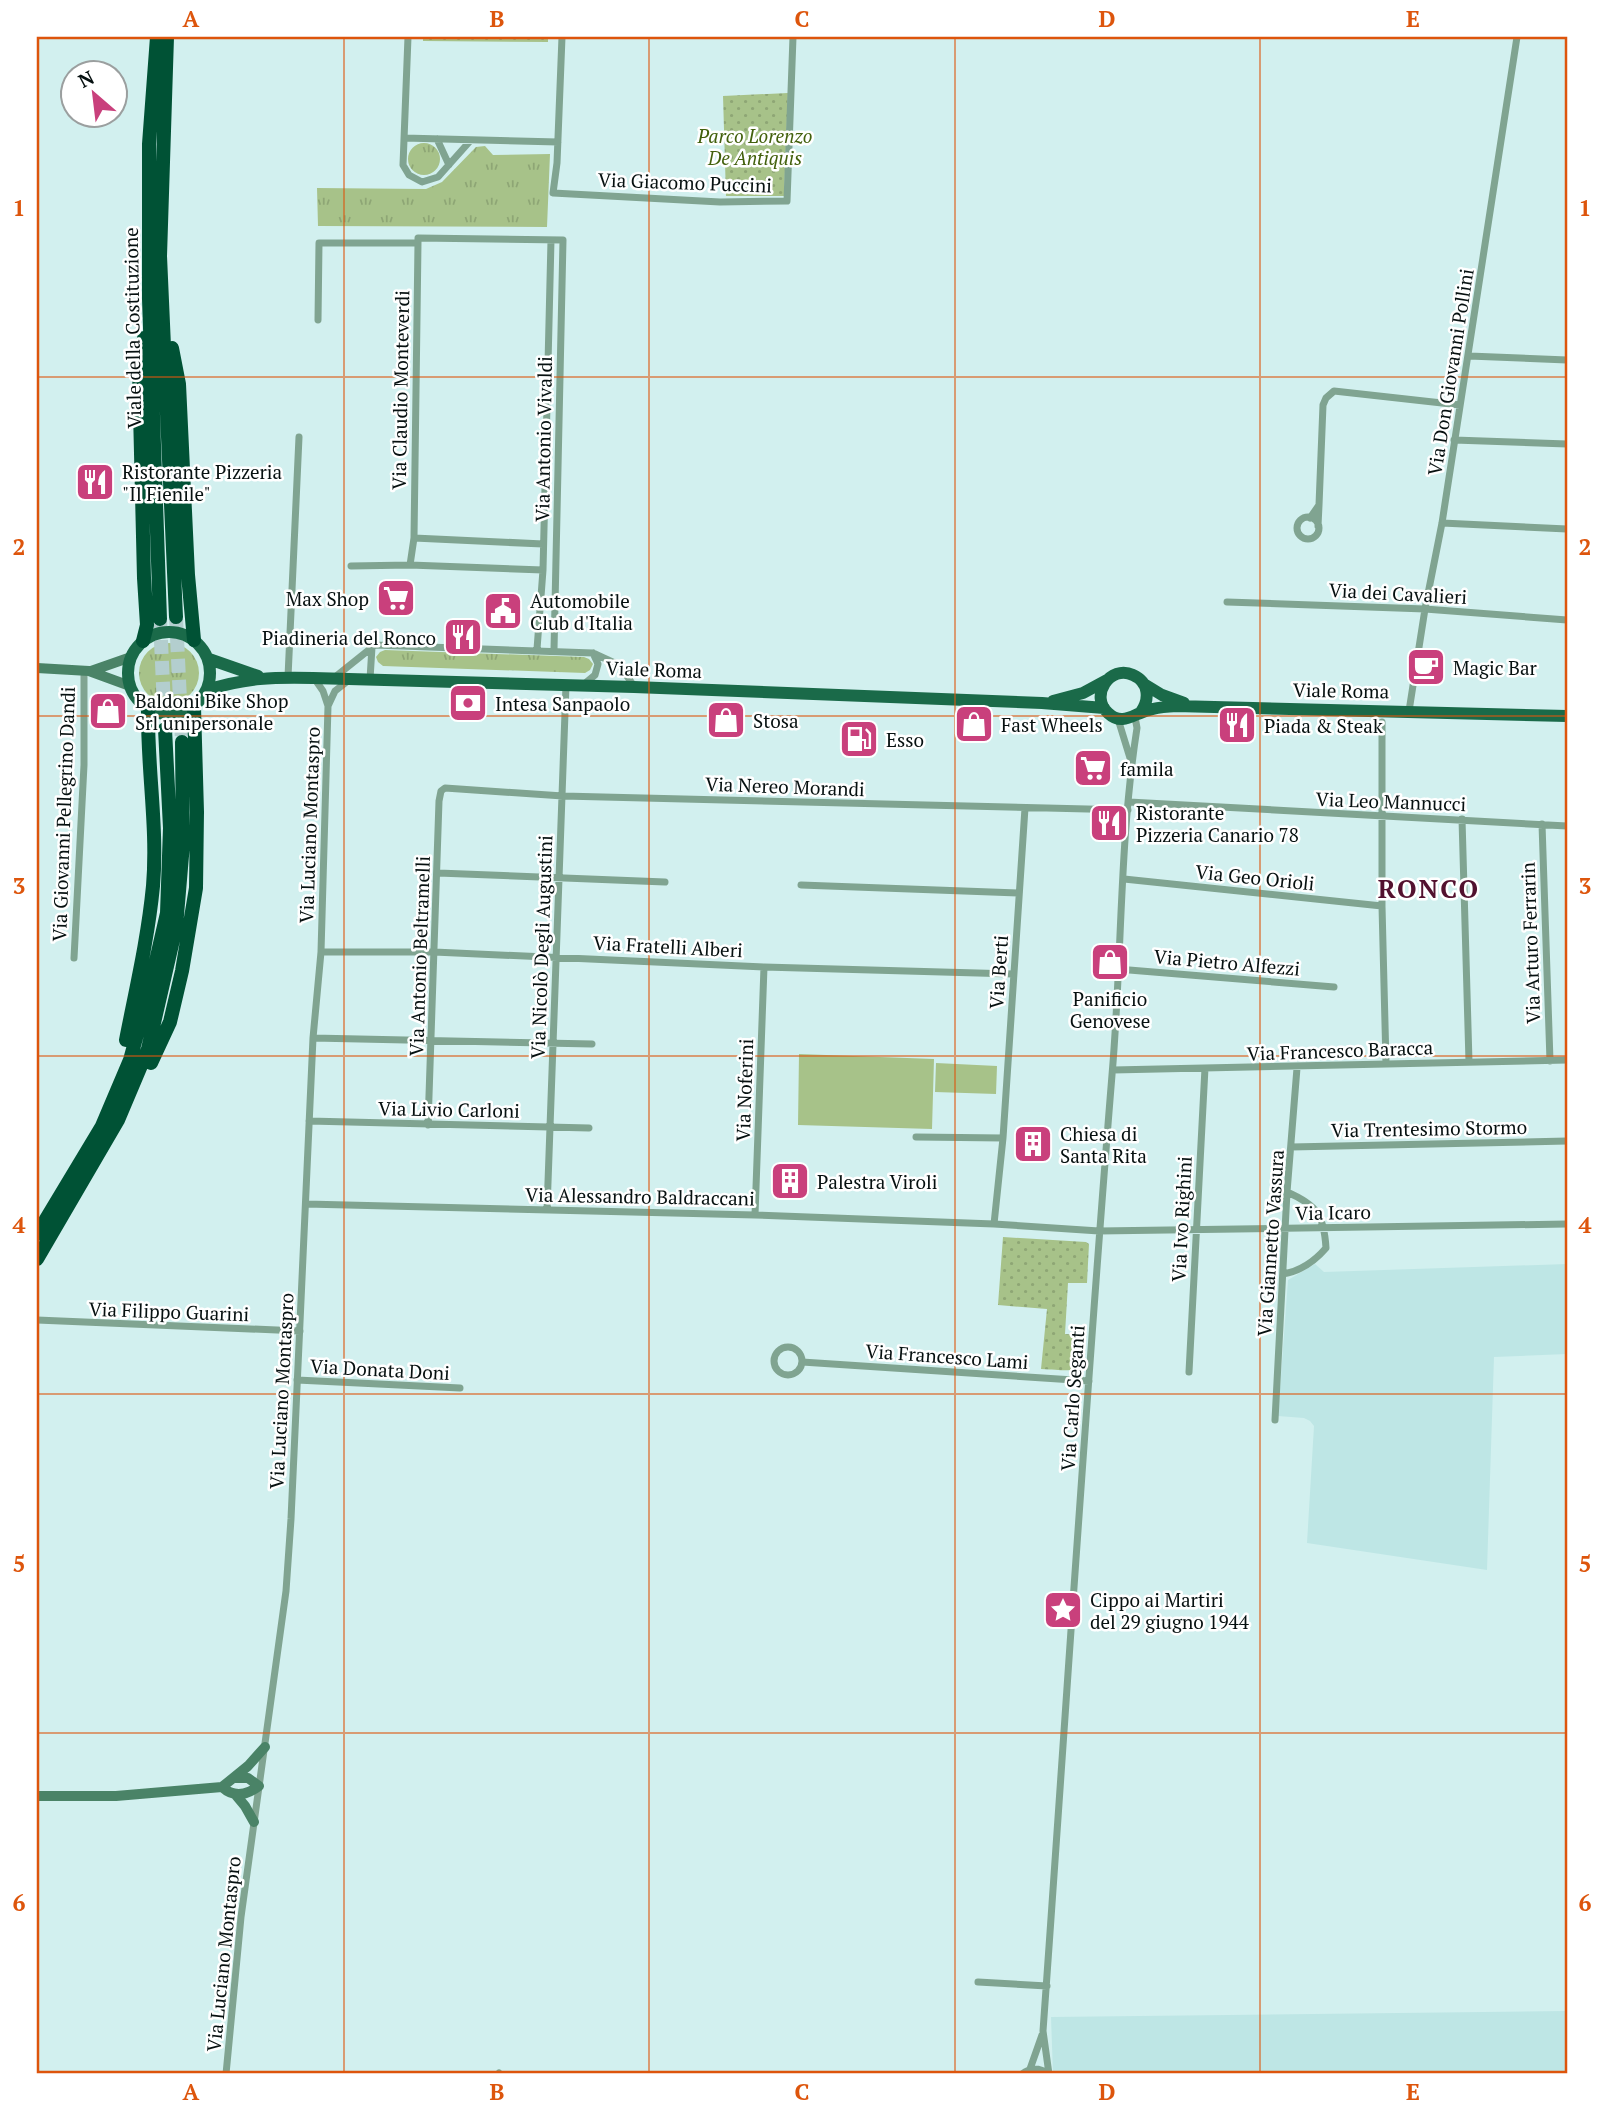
<svg xmlns="http://www.w3.org/2000/svg" width="1604" height="2111" font-family="'PT Serif',serif">
<style>
.built{fill:#bee6e5}
.grass{fill:url(#grass-tufts)}
.park{fill:url(#park-dots)}
.garden{fill:#a7c289}
.lines{fill:none;stroke-linecap:round;stroke-linejoin:round}
.highway-tunnel{stroke:#b3cece;stroke-width:14;stroke-dasharray:14 7;stroke-linecap:butt}
.street{stroke:#80a491;stroke-width:7}
.secondary{stroke:#4a8367;stroke-width:10}
.primary{stroke:#1a6a49;stroke-width:12}
.highway{stroke:#005235;stroke-width:14}
.grid{fill:none;stroke:#dd550c;stroke-width:2;stroke-opacity:0.55}
.labels{text-anchor:middle;dominant-baseline:central;stroke-width:5;stroke-linejoin:round;paint-order:stroke}
.park-label{font-size:19px;font-style:italic;fill:#42600c;stroke:#fff}
.street-label{font-size:19px;fill:#061010;stroke:#fff}
.poi-label{font-size:19px;fill:#061010;stroke:#fff;text-anchor:start}
.district-label{font-size:26px;font-weight:bold;letter-spacing:2px;fill:#52112f;stroke:#fff}
.neatline{fill:none;stroke:#dd550c;stroke-width:2.5}
.grid-label{font-size:23px;text-anchor:middle;font-weight:bold;fill:#dd550c}
</style>
<defs>
<pattern id="grass-tufts" width="24" height="20" patternUnits="userSpaceOnUse" patternTransform="scale(1.75)"><rect width="24" height="20" fill="#a7c289"/><path d="M3 7l-1-3M5 7V3M7 7l1-3M15 17l-1-3M17 17v-4M19 17l1-3" fill="none" stroke="#8ea675"/></pattern>
<pattern id="park-dots" width="8" height="8" patternUnits="userSpaceOnUse" patternTransform="scale(1.75)"><rect width="8" height="8" fill="#a7c289"/><path d="M2 2h.1M6 6h.1" fill="none" stroke="#8ea675" stroke-width="1.8" stroke-linecap="round"/></pattern>
</defs>
<rect width="100%" height="100%" fill="#d2f0ef"/>
<path class="built" d="M1315,1264L1324,1272L1567,1264V1354L1494,1357L1487,1570L1307,1543L1314,1426L1310,1421L1304,1418L1278,1416L1288,1280Z
M1567,2011V2074H1053L1051,2017Z"/>
<path class="grass" d="M408 159a16 16 0 1 1 32 0a16 16 0 1 1-32 0Z
M485,146L493,155L550,154L547,227L318,226L317,188L426,189L442,182L476,147Z
M139 673a30 30 0 1 1 60 0a30 30 0 1 1-60 0Z
M385,650L584,657L589,659L593,664L590,670L585,673L383,666L378,662L376,657L380,652Z"/>
<path class="park" d="M423,37H548V42L423,41Z
M788,93L784,196H726L723,96Z
M1003,1237L1086,1242L1089,1244L1087,1283H1068L1065,1334L1083,1335C1080,1376 1081,1371 1041,1369L1047,1309L998,1305Z"/>
<path class="garden" d="M799,1054L934,1059L932,1129L798,1125Z
M936,1063L997,1066L996,1094L935,1092Z"/>
<g class="lines">
<path class="highway-tunnel" d="M176,617L182,742
M160,619L165,729"/>
<path class="street" d="M408,37L403,165L409,175L422,182L438,177L471,140
M562,37L557,163L553,193L720,202L787,201L793,37
M404,138L558,142
M437,139L449,165
M418,243L414,538L410,565L543,570
M318,320L319,243H418V238L563,240L554,650
M1469,356L1567,360
M1454,440L1567,444
M1319,505L1323,405L1326,398L1334,391L1460,405
M1297 528a11 11 0 1 1 22 0a11 11 0 1 1-22 0Z
M1310,518L1319,505L1318,526
M1442,523L1567,529
M414,538L543,544
M351,566L410,565
M1227,602L1425,609L1567,620
M537,649L543,570L551,240
M288,677L299,437
M335,677L375,645L593,653L619,665L634,686
M370,679L372,647
M583,685L595,675L598,664L593,653
M328,706L335,691L349,680
M1409,711L1425,609L1442,523L1517,37
M1118,719L1130,758
M1382,722V906L1386,1063
M1129,802L1567,826
M1462,819L1469,1062
M1542,824L1550,1061
M438,873L665,882
M1124,879L1382,906
M801,885L1019,893
M321,952H434L764,967L1013,974
M74,958L84,765V671
M1117,969L1334,987
M313,1038L592,1044
M1113,1070L1567,1060
M309,1121L589,1128
M428,1125L439,801L441,791L445,788L563,796L1128,810
M916,1137L1003,1138
M1291,1147L1567,1141
M306,1204L755,1215L994,1224L1099,1231L1567,1224
M547,1210L566,685
M755,1215L764,967
M994,1224L1003,1138L1025,808
M1283,1274C1301,1271 1314,1262 1326,1248C1324,1215 1317,1205 1287,1192
M37,1320L300,1331
M774 1361a14 14 0 1 1 28 0a14 14 0 1 1-28 0Z
M802,1362L1089,1381
M1189,1372L1205,1068
M297,1380L460,1388
M1275,1420L1287,1192L1297,1068
M978,1982L1047,1986
M1030,2069L1042,2035
M226,2074L241,1917L286,1591L291,1519L313,1038L321,952L328,706L323,691L314,678
M498,2074L499,2073
M1022,2074C1031,2067 1040,2068 1049,2074
M1049,2074L1043,2031C1066,1712 1086,1393 1112,1075C1122,960 1119,843 1137,728L1135,717"/>
<path class="secondary" d="M37,668L89,671L130,686
M91,671L131,657
M222,1787C234,1798 247,1795 259,1786L248,1778H234
M235,1794L245,1806L254,1822
M37,1796H116L222,1787L248,1766L265,1747"/>
<path class="primary" d="M128 673a41 41 0 1 1 82 0a41 41 0 1 1-82 0Z
M209,659L258,676
M1144,684L1162,695L1184,703
M207,690C245,678 274,677 313,678L634,687L1042,703L1104,708
M1053,701L1083,693L1107,680
M1141,712C1150,699 1149,682 1133,675C1110,664 1089,696 1108,713C1123,727 1134,713 1149,710C1158,707 1167,707 1176,706L1567,716"/>
<path class="highway" d="M157,37L149,144V299L160,619
M167,37L160,256L176,617
M172,348L179,384L188,575L194,640
M143,641L147,625L144,578L139,370L144,338
M126,1040C136,989 148,938 153,886C158,827 147,768 148,708
M151,1063L170,1022L182,971L196,888L197,812L194,707
M37,1234L102,1126L130,1060L150,987L167,913L170,828L165,729
M37,1259L118,1120L148,1049L176,927L183,844L182,742"/>
</g>
<path class="grid" d="M344,37V2074M649,37V2074M955,37V2074M1260,37V2074M37,377H1567M37,716H1567M37,1056H1567M37,1394H1567M37,1733H1567"/>
<defs>
<g id="restaurant-square" transform="scale(2.0125)"><rect x="-9" y="-9" width="18" height="18" rx="4" fill="#c9407c" stroke="#fff"/><path d="M-5-6h1v4h1v-4h1v4h1v-4h1v5L-1.5 .5V6h-2V.5L-5-1ZM5-6V6H3V1.5H1.5Q1.5-4 5-6Z" fill="#fff"/></g>
<g id="supermarket-square" transform="scale(2.0125)"><rect x="-9" y="-9" width="18" height="18" rx="4" fill="#c9407c" stroke="#fff"/><path d="M-6-5.5h2.5l.6 2H6L4.5 2H-2.5L-4.4-4H-6ZM-1.5 3.2a1.3 1.3 0 1 0 .1 0ZM3 3.2a1.3 1.3 0 1 0 .1 0Z" fill="#fff"/></g>
<g id="civic-square" transform="scale(2.0125)"><rect x="-9" y="-9" width="18" height="18" rx="4" fill="#c9407c" stroke="#fff"/><path d="M-.6-6.5H3V-4.5H.6V-3L4-1V1h2V6H-6V1h2V-1L-.6-3ZM-1.2 2.5V6h2.4V2.5Z" fill="#fff"/></g>
<g id="cafe-square" transform="scale(2.0125)"><rect x="-9" y="-9" width="18" height="18" rx="4" fill="#c9407c" stroke="#fff"/><path d="M-5.5-4.5H6V0H3Q3 3.5 0 3.5H-2.5Q-5.5 3.5-5.5 0ZM3-3.2v2h1.7v-2ZM-6 4.5H4V6H-6Z" fill="#fff"/></g>
<g id="bank-square" transform="scale(2.0125)"><rect x="-9" y="-9" width="18" height="18" rx="4" fill="#c9407c" stroke="#fff"/><path d="M-6-4H6V4H-6ZM0-2.3a2.3 2.3 0 1 0 0 4.6a2.3 2.3 0 1 0 0-4.6Z" fill="#fff"/></g>
<g id="shop-square" transform="scale(2.0125)"><rect x="-9" y="-9" width="18" height="18" rx="4" fill="#c9407c" stroke="#fff"/><path d="M-5-2.5h2.3a2.7 3.5 0 0 1 5.4 0H5L5.5 6h-11ZM-1.5-2.5h3a1.5 2.3 0 0 0-3 0Z" fill="#fff"/></g>
<g id="fuel-square" transform="scale(2.0125)"><rect x="-9" y="-9" width="18" height="18" rx="4" fill="#c9407c" stroke="#fff"/><path d="M-5.5-6h7V0h2V4h1.3V-2.5L3-4.5l.8-.8L6-3V5H2.5V1h-1V6h-7ZM-4.2-4.7v3.2H.2V-4.7Z" fill="#fff"/></g>
<g id="building-square" transform="scale(2.0125)"><rect x="-9" y="-9" width="18" height="18" rx="4" fill="#c9407c" stroke="#fff"/><path d="M-4-6H4V6H1V3H-1V6H-4ZM-2.5-4.3h1.7v1.8h-1.7ZM.8-4.3h1.7v1.8H.8ZM-2.5-1h1.7V.8h-1.7ZM.8-1h1.7V.8H.8Z" fill="#fff"/></g>
<g id="sight-square" transform="scale(2.0125)"><rect x="-9" y="-9" width="18" height="18" rx="4" fill="#c9407c" stroke="#fff"/><path d="M0-6L1.8-2.2L6-1.7L2.9 1.2L3.7 5.4L0 3.3L-3.7 5.4L-2.9 1.2L-6-1.7L-1.8-2.2Z" fill="#fff"/></g>
</defs>
<g fill-rule="evenodd">
<use href="#restaurant-square" x="95" y="482"/>
<use href="#supermarket-square" x="396" y="598"/>
<use href="#civic-square" x="503" y="611"/>
<use href="#restaurant-square" x="463" y="637"/>
<use href="#cafe-square" x="1426" y="667"/>
<use href="#bank-square" x="468" y="703"/>
<use href="#shop-square" x="108" y="711"/>
<use href="#shop-square" x="726" y="720"/>
<use href="#shop-square" x="974" y="724"/>
<use href="#restaurant-square" x="1237" y="725"/>
<use href="#fuel-square" x="859" y="739"/>
<use href="#supermarket-square" x="1093" y="768"/>
<use href="#restaurant-square" x="1109" y="823"/>
<use href="#shop-square" x="1110" y="962"/>
<use href="#building-square" x="1033" y="1144"/>
<use href="#building-square" x="790" y="1181"/>
<use href="#sight-square" x="1063" y="1610"/>
</g>
<g class="labels">
<g class="park-label">
<text x="755" y="135">Parco Lorenzo<tspan x="755" dy="22">De Antiquis</tspan></text>
</g>
<g class="street-label">
<text transform="translate(685 182) rotate(2)">Via Giacomo Puccini</text>
<text transform="translate(132 328) rotate(-91)">Viale della Costituzione</text>
<text transform="translate(1450 372) rotate(-81)">Via Don Giovanni Pollini</text>
<text transform="translate(400 390) rotate(-89)">Via Claudio Monteverdi</text>
<text transform="translate(543 439) rotate(-89)">Via Antonio Vivaldi</text>
<text transform="translate(1398 593) rotate(3)">Via dei Cavalieri</text>
<text transform="translate(654 669) rotate(2)">Viale Roma</text>
<text transform="translate(1341 690) rotate(1)">Viale Roma</text>
<text transform="translate(785 786) rotate(2)">Via Nereo Morandi</text>
<text transform="translate(1391 801) rotate(2)">Via Leo Mannucci</text>
<text transform="translate(63 814) rotate(-88)">Via Giovanni Pellegrino Dandi</text>
<text transform="translate(309 825) rotate(-88)">Via Luciano Montaspro</text>
<text transform="translate(1255 877) rotate(6)">Via Geo Orioli</text>
<text transform="translate(1530 943) rotate(-92)">Via Arturo Ferrarin</text>
<text transform="translate(668 946) rotate(3)">Via Fratelli Alberi</text>
<text transform="translate(541 947) rotate(-88)">Via Nicolò Degli Augustini</text>
<text transform="translate(419 956) rotate(-88)">Via Antonio Beltramelli</text>
<text transform="translate(1227 962) rotate(5)">Via Pietro Alfezzi</text>
<text transform="translate(998 972) rotate(-86)">Via Berti</text>
<text transform="translate(1340 1050) rotate(-2)">Via Francesco Baracca</text>
<text transform="translate(744 1090) rotate(-88)">Via Noferini</text>
<text transform="translate(449 1109) rotate(1)">Via Livio Carloni</text>
<text transform="translate(1429 1128) rotate(-1)">Via Trentesimo Stormo</text>
<text transform="translate(640 1196) rotate(1)">Via Alessandro Baldraccani</text>
<text transform="translate(1333 1212) rotate(-1)">Via Icaro</text>
<text transform="translate(1181 1219) rotate(-87)">Via Ivo Righini</text>
<text transform="translate(1270 1243) rotate(-86)">Via Giannetto Vassura</text>
<text transform="translate(169 1311) rotate(2)">Via Filippo Guarini</text>
<text transform="translate(947 1356) rotate(4)">Via Francesco Lami</text>
<text transform="translate(380 1369) rotate(3)">Via Donata Doni</text>
<text transform="translate(281 1391) rotate(-87)">Via Luciano Montaspro</text>
<text transform="translate(1072 1398) rotate(-86)">Via Carlo Seganti</text>
<text transform="translate(223 1954) rotate(-84)">Via Luciano Montaspro</text>
</g>
<g class="poi-label">
<text x="122" y="471">Ristorante Pizzeria<tspan x="122" dy="22">"Il Fienile"</tspan></text>
<text x="369" y="598" text-anchor="end">Max Shop</text>
<text x="530" y="600">Automobile<tspan x="530" dy="22">Club d'Italia</tspan></text>
<text x="436" y="637" text-anchor="end">Piadineria del Ronco</text>
<text x="1453" y="667">Magic Bar</text>
<text x="135" y="700">Baldoni Bike Shop<tspan x="135" dy="22">Srl unipersonale</tspan></text>
<text x="495" y="703">Intesa Sanpaolo</text>
<text x="753" y="720">Stosa</text>
<text x="1001" y="724">Fast Wheels</text>
<text x="1264" y="725">Piada &amp; Steak</text>
<text x="886" y="739">Esso</text>
<text x="1120" y="768">famila</text>
<text x="1136" y="812">Ristorante<tspan x="1136" dy="22">Pizzeria Canario 78</tspan></text>
<text x="1110" y="998" text-anchor="middle">Panificio<tspan x="1110" dy="22">Genovese</tspan></text>
<text x="1060" y="1133">Chiesa di<tspan x="1060" dy="22">Santa Rita</tspan></text>
<text x="817" y="1181">Palestra Viroli</text>
<text x="1090" y="1599">Cippo ai Martiri<tspan x="1090" dy="22">del 29 giugno 1944</tspan></text>
</g>
<g class="district-label">
<text x="1429" y="888">RONCO</text>
</g>
</g>
<rect width="1604" height="2111" fill="none" stroke="#ffffff" stroke-width="77"/>
<g transform="translate(94 94) rotate(332)"><circle r="33" fill="#ffffff" stroke="#9b9f9f" stroke-width="2"/>
<path d="M0-5L12 26L0 18L-12 26Z" fill="#c9407c"/>
<text y="-10" font-size="19" font-weight="bold" text-anchor="middle" fill="#061010">N</text>
</g>
<rect x="38" y="38" width="1528" height="2034" class="neatline"/>
<g class="grid-label">
<text x="191" y="27">A</text>
<text x="497" y="27">B</text>
<text x="802" y="27">C</text>
<text x="1107" y="27">D</text>
<text x="1413" y="27">E</text>
<text x="19" y="216">1</text>
<text x="1585" y="216">1</text>
<text x="19" y="555">2</text>
<text x="1585" y="555">2</text>
<text x="19" y="894">3</text>
<text x="1585" y="894">3</text>
<text x="19" y="1233">4</text>
<text x="1585" y="1233">4</text>
<text x="19" y="1572">5</text>
<text x="1585" y="1572">5</text>
<text x="19" y="1911">6</text>
<text x="1585" y="1911">6</text>
<text x="191" y="2100">A</text>
<text x="497" y="2100">B</text>
<text x="802" y="2100">C</text>
<text x="1107" y="2100">D</text>
<text x="1413" y="2100">E</text>
</g>
</svg>
